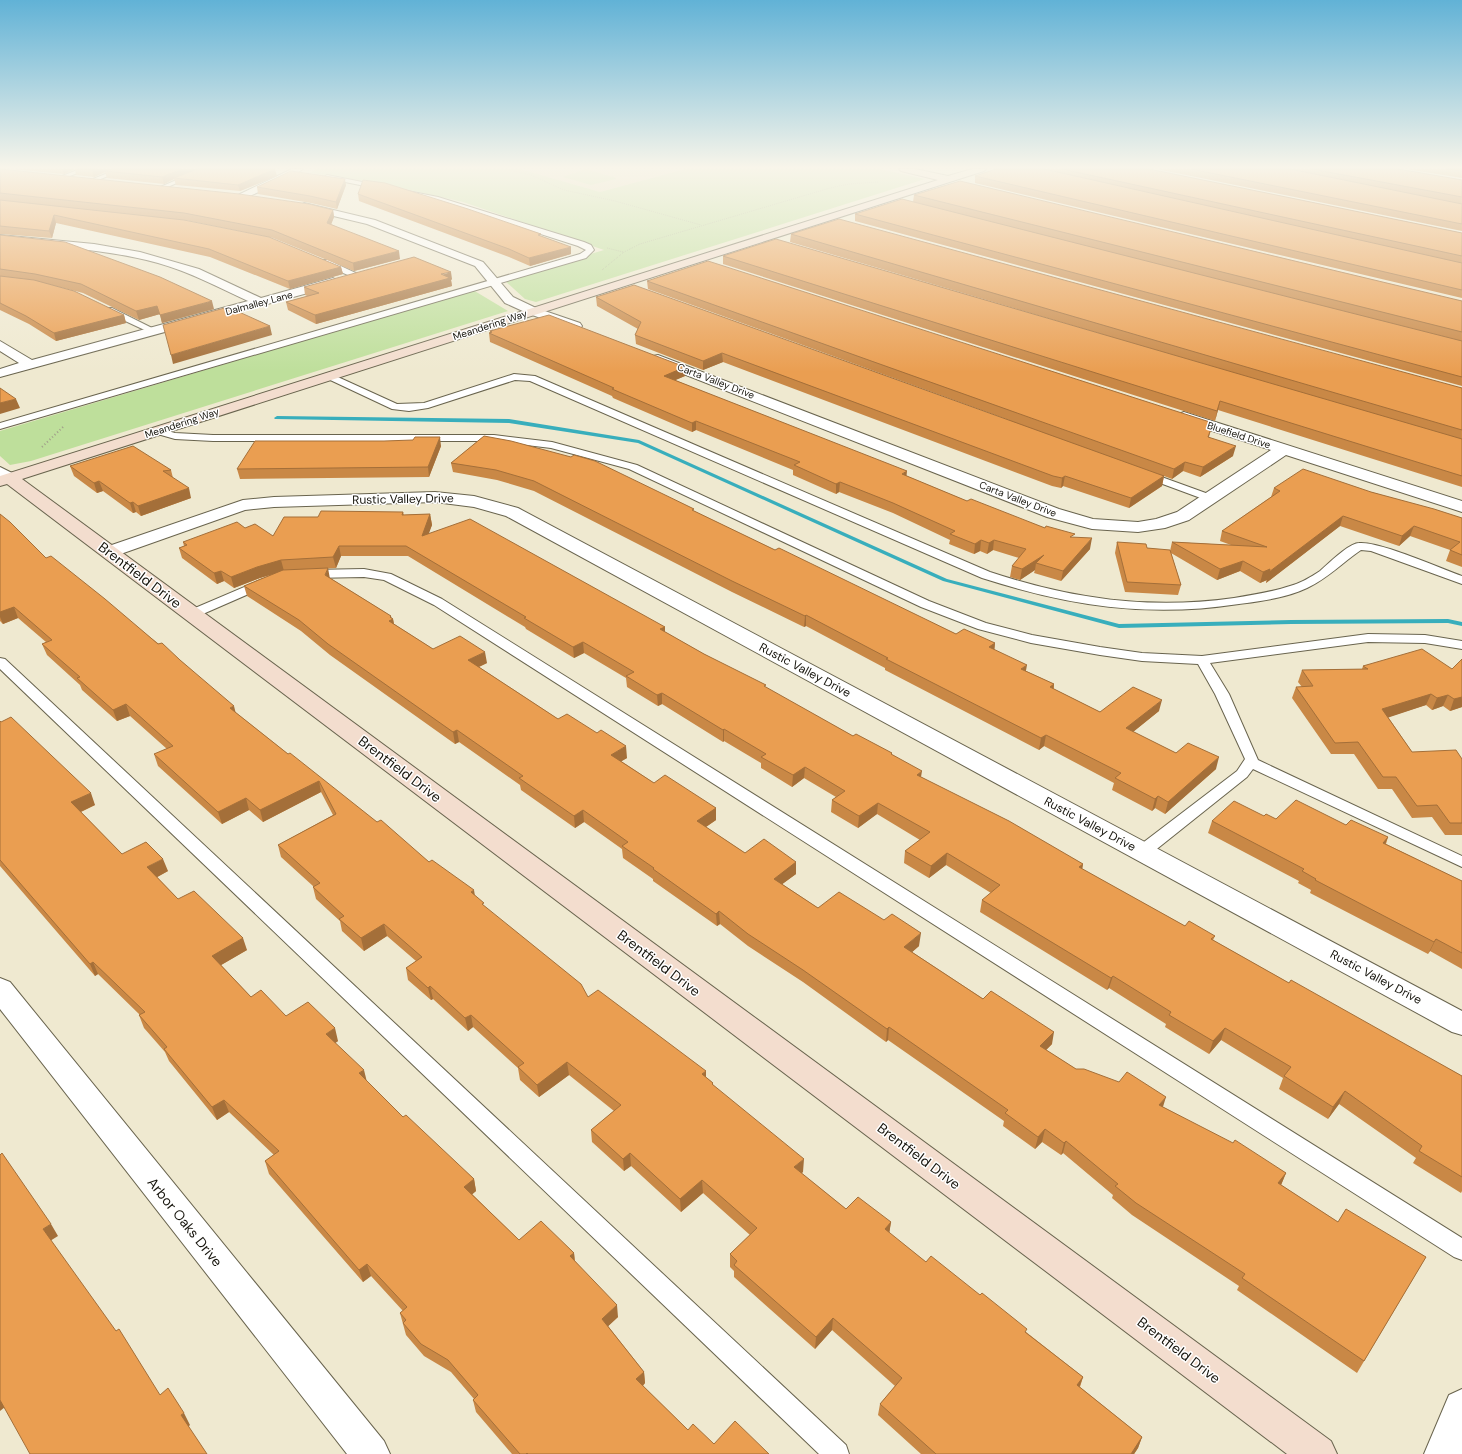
<svg xmlns="http://www.w3.org/2000/svg" width="1462" height="1454" font-family="'DM Sans',sans-serif">
<style>
.built{fill:#e4dcbc}
.green{fill:#bedf9b}
.lines{fill:none;stroke-linecap:round;stroke-linejoin:round}
.stream{fill:#38aebc;fill-rule:evenodd}
.lane-casing{stroke:#69644e;stroke-width:2}
.street-casing{stroke:#69644e;stroke-width:2}
.secondary-casing{stroke:#69644e;stroke-width:2}
.path-far1{stroke:#9f9b88;stroke-width:1;stroke-dasharray:0.5 1.5;stroke-linecap:butt}
.path{stroke:#9f9b88;stroke-width:2;stroke-dasharray:1 2.5;stroke-linecap:butt}
.lane{fill:#fff;fill-rule:evenodd}
.street{fill:#fff;fill-rule:evenodd}
.secondary{fill:#f3ddce;fill-rule:evenodd}
.wall{fill:#c98846}
.shaded-wall{fill:#a46f39}
.building{fill:#ea9e51;stroke:#a46f39}
.labels{text-anchor:middle;dominant-baseline:central;stroke-width:3;stroke-linejoin:round;paint-order:stroke}
.far-street-label{font-size:10px;fill:#16140c;stroke:#fff}
.street-label{font-size:12px;fill:#16140c;stroke:#fff}
.near-street-label{font-size:14px;fill:#16140c;stroke:#fff}
</style>
<rect width="100%" height="100%" fill="#efe9d0"/>
<path class="built" d="M520,169H685L600,192Z"/>
<path class="green" d="M315,169H520L600,192L685,169H880L925,179L536,302L525,299L504,280L604,250L463,202L378,183L311,173Z
M586,169L616,178V179L591,185L563,177Z
M473,290L508,311L31,461L10,465L0,456V431Z"/>
<g class="lines">
<path class="stream" d="M277,416L509,419L639,440L947,579L1119,624L1291,620L1448,619L1462,622V626L1448,623L1291,624L1119,628L943,581L638,443L509,423L275,419L274,418Z"/>
<g class="lane-casing">
<path id="lane" d="M80,169H88L62,179L57,178Z
M118,169H126L93,182L88,181Z
M202,169H209L163,189L158,188Z
M327,175L438,197L584,242L591,245L594,250L586,258L0,429V423L580,254L586,250L578,246L435,200L325,178L324,177Z
M322,260H328L362,276L355,278L322,264Z
M106,308H112L158,331L157,333H151L106,312Z
M329,373L397,404L424,403L514,374L535,376L990,572C1072,599 1149,610 1234,598C1253,595 1272,592 1290,586C1301,583 1311,577 1320,571C1328,564 1349,543 1359,543C1379,541 1440,568 1462,576V584L1371,551L1361,550C1343,562 1327,579 1307,588C1286,598 1261,601 1239,604C1148,618 1069,606 982,578L530,381L515,380L428,408L409,411L392,409L326,378V374Z
M157,428L175,433L213,435H494L552,442L637,465L929,601L986,623L1032,635L1100,647L1142,653L1202,656L1368,634L1425,635L1462,641V649L1425,643L1368,642L1210,663L1229,694L1258,760L1462,856V867L1253,769L1247,777L1148,856L1142,857L1136,856L1134,852L1136,848L1237,771L1245,759L1215,694L1198,664L1142,661L1100,655L1031,643L978,629L921,607L629,469L551,448L494,441H213L175,439L154,433L152,431L154,429Z
M1145,471L1214,496L1215,498L1214,500H1206L1141,476L1140,474Z
M364,569L391,574L442,599L1462,1238V1260L1454,1257L434,605L384,580L364,577L311,578L305,574L311,570Z
M263,579L267,580L269,583L267,586L196,617L192,618L186,614L188,611Z
M0,658L5,659L846,1445L849,1454H819L0,669Z"/>
</g>
<g class="street-casing">
<path id="street" d="M292,169H303L286,180L245,198H237L236,196Z
M304,203L375,220L483,262L513,297L536,308L580,323L582,326L580,329H570L527,313L505,303L475,266L367,224L300,208L299,206Z
M0,235L94,244L140,252L199,269L261,298L333,278L339,282L337,285L0,377V369L19,363L0,351V341L32,360L248,301C218,287 190,272 158,263C107,249 53,247 0,241Z
M658,355L1059,509L1093,519L1138,522L1156,519L1177,512L1271,450L1179,420L1176,417L1179,414L1184,412L1462,501V512L1286,455L1189,520L1165,528L1138,532L1092,529L1047,517L653,362L651,359L653,356Z
M0,467L16,475L18,478L16,481L10,483L0,479Z
M435,492L474,496L518,508L1462,1011V1035L1452,1032L506,516L474,507L435,502L274,507L245,510L115,556L109,557L103,556L100,552L103,548L243,500L274,497Z
M0,978L10,982L384,1441L390,1454H347L0,1009Z
M1462,1389V1454H1424L1449,1395Z"/>
</g>
<g class="secondary-casing">
<path id="secondary" d="M899,169H915L948,176L972,169H986L984,171L22,479L1331,1441L1337,1454H1287L7,484L0,486V476L938,180L901,171Z"/>
</g>
<path class="path-far1" d="M506,169L531,175L564,190L615,201L701,225
M607,248L623,252
M602,270L624,252L640,244L830,188L849,184L878,182"/>
<path class="path" d="M42,447L63,427"/>
<use href="#lane" class="lane"/>
<use href="#street" class="street"/>
<use href="#secondary" class="secondary"/>
</g>
<path class="wall" d="M0,169L333,210L334,217L331,224L400,259L354,271L273,238L185,220L341,267L343,274L290,289L210,257L56,223L52,238L0,234Z
M12,169H272L277,176L240,191L176,185L174,179L164,184L107,178L105,172L94,177L76,175L75,169L64,174Z
M996,169H1149L1462,233V298L975,183V176Z
M1157,169H1398L1462,180V231Z
M1407,169H1462V178Z
M346,185L337,209L311,203L258,194L257,187Z
M358,194L542,237L571,254L530,266L509,257L359,201Z
M914,195L1462,301V386L855,221V214L913,202Z
M791,234L1462,388V487L1218,410L1215,421L723,264V256L1105,335L790,242Z
M0,235L214,309L162,323L160,314L139,320L83,293L44,283L124,315L126,323L56,341L29,324L0,310Z
M452,279L451,280L452,286L316,324L288,310L286,302L307,296L305,295L304,287Z
M647,281L1213,423L1209,437L1233,456L1200,477L1183,471L1172,479L1164,476L1162,486L1129,508L1063,486L1061,488L1052,486L723,362L703,370L636,344L635,335L638,329L597,306L596,297L1009,420L648,289Z
M490,331L685,367V376L675,380L967,501L1074,538L1090,549L1061,581L1034,573L1035,570L1020,580L1010,577L1012,566L1019,558L993,550L987,554L980,551L974,554L949,544L950,540L893,513L839,492L836,494L793,475V470L696,430L692,432L613,398L612,396L490,342L489,333H490Z
M484,436L694,511L775,550L956,634L995,643L994,650L1026,671L1054,684V689L1100,712L1159,711L1133,732L1176,753L1216,769L1165,814L1155,808L1152,811L1112,790L1114,783L1044,746L1039,750L885,670V668L806,626L804,627L732,592L534,491L497,480L453,472L451,463Z
M441,446L429,477L240,479L237,469Z
M70,466L171,470L173,478L191,498L141,516L136,512L133,513L103,491L97,493L74,476Z
M1274,488L1371,492L1462,518V567L1446,561L1450,550L1410,536L1399,546L1340,526L1266,583L1267,580L1260,583L1240,571L1217,580L1171,553L1181,585L1178,595L1125,592L1115,553L1117,542L1147,548L1170,551L1172,542L1231,545L1220,541L1222,531L1271,497Z
M403,512L404,515L430,514L432,525L428,534L665,627V632L704,654L853,736L892,753V755L921,777L1083,864L1082,869L1185,926L1215,936L1213,940L1289,983L1462,1076V1191L1461,1193L1413,1163L1416,1158L1339,1104L1328,1119L1279,1089L1283,1078L1221,1040L1209,1054L1165,1027L1166,1024L1109,988L1107,990L980,912L982,900L991,893L946,865L929,878L904,863L905,851L920,840L877,814L858,828L831,812L832,800L836,797L804,778L792,787L761,768V763L724,741L723,742L662,704L658,706L627,687L626,678L584,653L574,658L526,629L525,627L408,556H341L336,568L316,569L330,578L391,616V618L393,619L394,624L433,649L487,663L479,667L558,719L627,758L621,761L654,783L716,808V820L706,827L745,853L796,862V874L782,884L818,908L919,946L912,952L1052,1044L1046,1050L1076,1069L1163,1107L1286,1173L1281,1185L1338,1222L1426,1257L1357,1373L1237,1290L1239,1286L1132,1215L1112,1198L1113,1195L1063,1153L1061,1155L1042,1142L1035,1149L1003,1126L1004,1121L888,1040L886,1042L803,982L748,946L720,924L717,926L653,881V879L623,858L622,849L584,822L575,828L521,790L520,785L459,742L455,744L330,655L301,631L247,596L244,586L275,573L260,578L234,588L224,581L217,584L182,558L179,548L184,546L183,542L245,528L273,536L318,517Z
M0,514L46,558L180,660L235,712L288,754L429,862L475,896L484,906L588,997L706,1077L713,1083V1085L803,1172L801,1173L846,1209L891,1222L889,1233L926,1262L1026,1332L1083,1377L1080,1387L1142,1437L1138,1448L1134,1454H921L878,1415L880,1404L895,1386L832,1330L815,1349L734,1277V1271L730,1267V1254L750,1235L703,1193L681,1212L631,1166L624,1171L592,1142L591,1130L614,1111L569,1075L539,1097L520,1080L518,1068L473,1027L468,1031L433,999L431,1000L408,980L406,968L416,961L387,936L364,951L342,931L340,921L316,899L313,887V886L281,857L278,845L333,815L321,792L263,822L249,810L222,824L158,766L154,754L167,749L130,716L117,721L82,690L80,685L47,655L42,644L46,642L18,618L3,624L0,621Z
M1462,659V707L1450,711L1443,706L1432,710L1426,705L1388,717L1412,752L1462,759V835H1445L1432,817L1412,818L1392,789H1378L1354,754H1331L1292,698L1296,687H1302L1298,682L1302,670L1362,669L1363,666L1452,669Z
M0,721L95,805L81,812L122,854L168,871L157,877L178,899L247,950L221,965L251,997L286,1016L338,1041L335,1043L366,1081L403,1117L474,1179L476,1191L472,1194L519,1240L574,1253L575,1261L618,1317L608,1326L644,1372L645,1383L643,1386L688,1430L714,1444L769,1454H512L476,1412L473,1400L474,1399L451,1372L424,1356L406,1335L400,1313L403,1311L371,1276L363,1282L269,1174L265,1161L274,1155L229,1112L217,1120L169,1061L165,1052L144,1028L139,1015H140L98,974L95,976L0,866Z
M1264,816L1276,819L1346,825L1388,837L1386,844L1462,881V969L1430,951L1428,954L1310,893L1311,890L1298,883L1299,881L1208,833L1212,821Z"/>
<path class="shaded-wall" d="M62,169H75L64,174Z
M96,169H115L105,171V172L94,177L92,170Z
M182,169H199L174,178V179L164,184L162,177Z
M275,169L277,176L240,191L238,185Z
M345,179L346,185L337,209L336,202Z
M333,210L334,217L329,230L327,223Z
M54,215L56,223L52,238L49,231Z
M571,247V254L530,266L529,258Z
M399,251L400,259L354,271L353,263Z
M341,267L343,274L290,289L288,281Z
M451,272L452,279L451,280L452,286L316,324L315,315Z
M212,301L214,309L162,323L160,315Z
M157,306L160,314L139,320L136,311Z
M124,315L126,323L56,341L54,333Z
M270,326L272,335L173,364L171,355Z
M722,353L723,362L703,370V361Z
M685,367V376L664,385V376Z
M16,399L20,408L0,414V403Z
M1220,401L1218,410L1215,421L1217,411Z
M696,421V430L692,432V423Z
M440,437L441,446L429,477L428,467Z
M1236,446L1233,456L1200,477L1203,467Z
M1185,462L1183,471L1172,479L1174,469Z
M907,471L906,481L902,474Z
M1065,476L1063,486L1061,488L1062,478Z
M1164,476L1162,486L1129,508L1131,498Z
M99,481L103,491L97,493L94,483Z
M840,482L839,492L836,494V484Z
M189,488L191,498L141,516L138,506Z
M133,502L136,512L133,513L130,503Z
M430,514L432,525L424,547L422,536Z
M1343,516L1340,526L1266,583L1269,572Z
M1414,526L1410,536L1399,546L1402,536Z
M1092,538L1090,549L1061,581L1063,571Z
M981,540L980,551L974,554L975,544Z
M994,540L993,550L987,554L989,543Z
M339,546L341,556L336,568L333,557Z
M1044,555L1036,563L1035,570L1020,580L1022,569Z
M281,560L284,571L260,578L234,588L231,577L257,567Z
M1243,561L1240,571L1217,580L1220,569Z
M328,568L330,579L325,575Z
M1270,569L1267,580L1260,583L1263,572Z
M221,571L224,581L217,584L214,573Z
M14,607L18,618L3,624L0,617V612Z
M806,615V626L804,627L805,616Z
M391,616L392,620L393,619L395,630L389,621L390,617Z
M665,627V638L660,629Z
M583,642L584,653L574,658L573,647Z
M995,643L994,654L989,647Z
M485,652L487,663L470,671L468,660Z
M1027,665L1025,676L1021,669Z
M1054,684L1052,695L1050,687Z
M662,693V704L658,706L657,695Z
M1431,694L1426,705L1378,721L1382,709Z
M1448,695L1443,706L1432,710L1437,698Z
M1462,697V707L1450,711L1454,699Z
M1162,700L1159,711L1123,740L1126,728Z
M126,704L130,716L117,721L113,710Z
M234,706L237,718L230,708Z
M724,729V741L723,742V730Z
M457,730L459,742L455,744L453,732Z
M1046,735L1044,746L1039,750L1041,738Z
M626,746L627,758L612,767L611,755Z
M1219,757L1216,769L1165,814L1168,802Z
M805,767L804,778L792,787L793,775Z
M922,771L920,783L917,775Z
M319,781L321,792L263,822L260,810Z
M91,793L95,805L76,814L71,802Z
M1158,796L1155,808L1152,811L1155,799Z
M246,798L249,810L222,824L218,812Z
M878,803L877,814L858,828L859,816Z
M716,808V820L697,833V821Z
M583,810L584,822L575,828L574,816Z
M1388,837L1383,849V843Z
M947,853L946,865L929,878L931,866Z
M163,859L168,871L152,880L147,867Z
M796,862V874L773,891L774,879Z
M1083,864L1081,876L1079,867Z
M474,890L476,902L471,892Z
M719,911L720,924L717,926L716,914Z
M384,924L387,936L364,951L361,938Z
M921,933L919,946L903,960L904,947Z
M243,938L247,950L216,968L212,956Z
M1436,939L1430,951L1428,954L1434,942Z
M93,962L98,974L95,976L90,964Z
M1113,976L1109,988L1107,990L1111,978Z
M430,986L433,999L431,1000L428,988Z
M471,1015L473,1027L468,1031L465,1018Z
M889,1027L888,1040L886,1042L887,1029Z
M335,1028L338,1041L330,1047L326,1034Z
M1225,1028L1221,1040L1209,1054L1213,1041Z
M1054,1032L1052,1044L1038,1058L1040,1046Z
M567,1062L569,1075L539,1097L537,1085Z
M364,1070L367,1082L359,1073Z
M706,1071V1084L702,1074Z
M1345,1091L1339,1104L1328,1119L1333,1107Z
M1166,1097L1162,1110L1159,1105Z
M224,1100L229,1112L217,1120L212,1107Z
M1045,1129L1042,1142L1035,1149L1038,1137Z
M1066,1141L1063,1153L1061,1155L1064,1143Z
M630,1153L631,1166L624,1171L623,1159Z
M804,1159L803,1172L794,1180V1167Z
M1286,1173L1281,1185L1278,1183Z
M474,1179L476,1191L467,1199L464,1187Z
M702,1180L703,1193L681,1212L680,1199Z
M891,1222L889,1235L885,1229Z
M51,1224L58,1236L50,1241L43,1229Z
M574,1253L575,1265L570,1256Z
M367,1264L371,1276L363,1282L359,1270Z
M617,1305L618,1317L603,1331L602,1319Z
M833,1318L832,1330L815,1349L816,1337Z
M644,1372L645,1383L637,1391L636,1379Z
M1083,1377L1079,1388L1077,1385Z
M0,1399L5,1407L0,1411Z
M184,1413L190,1425L188,1427L181,1415Z
M1142,1437L1138,1448L1134,1454H1131Z"/>
<path class="building" d="M0,169L239,194L309,204L333,210L327,223L399,251L353,263L272,230L184,213L0,193Z
M77,169H96L92,170Z
M112,169H182L162,177L105,171Z
M197,169H275L238,185L174,178Z
M996,169H1044L1462,263V290L975,176Z
M1062,169H1149L1462,233V256Z
M1191,169H1290L1462,204V224Z
M1312,169H1398L1462,180V197Z
M1446,169H1462V171Z
M291,171L345,179L336,202L310,196L257,187Z
M363,180L385,183L468,209L541,234L538,235L571,247L529,258L509,249L358,194Z
M960,181L1462,301V332L914,195Z
M902,199L1462,341V377L855,214Z
M0,200L184,220L269,237L341,267L288,281L209,249L54,215L49,231L0,226Z
M839,219L1462,388V430L791,234Z
M0,235L65,242L160,277L212,301L160,315L157,306L136,311L81,284L35,274L0,269Z
M776,239L1462,439V476L1220,401L1217,411L723,256Z
M414,257L451,272L441,274L450,278L315,315L286,302L319,293L304,287Z
M708,261L1213,423L1208,437L1236,446L1203,467L1185,462L1174,469L647,281Z
M0,276L34,280L74,291L124,315L54,333L26,316L0,303Z
M634,285L1164,476L1131,498L1065,476L1062,478L1053,476L722,353L703,361L635,335L641,322L596,297Z
M228,307L270,326L171,355L163,325Z
M549,315L685,367L664,376L907,471L902,474L967,501L971,499L1045,528L1046,526L1075,534L1070,537L1092,538L1063,571L1036,563L1044,555L1022,569L1012,566L1026,549L994,540L989,543L981,540L975,544L950,534L955,531L893,503L840,482L836,484L794,465L800,462L696,421L692,423L612,389L614,388L489,333L492,332L490,331Z
M0,388L16,399L0,403Z
M484,436L511,441L571,457L574,455L595,461L694,509L692,510L775,550L779,548L956,634L964,629L995,643L989,647L1027,665L1021,669L1054,684L1050,687L1100,712L1133,687L1162,700L1126,728L1176,753L1188,743L1219,757L1168,802L1158,796L1155,799L1115,778L1121,773L1046,735L1041,738L886,659L888,658L806,615L805,616L732,581L534,481L496,470L451,463Z
M415,437H440L428,467L237,469L255,441H384L413,440Z
M133,446L171,470L163,471L189,488L138,506L133,502L130,503L99,481L94,483L70,466Z
M1303,469L1371,492L1434,509L1462,518V555L1450,550L1460,542L1414,526L1402,536L1343,516L1269,572L1270,569L1263,572L1243,561L1220,569L1172,542L1267,547L1222,531L1280,491L1274,488Z
M321,511L403,512L402,515L430,514L422,536L470,519L665,627L660,629L704,654L766,685L764,686L853,736L856,734L892,753L891,754L922,771L917,775L1009,821L1083,864L1079,867L1185,926L1189,921L1215,936L1211,939L1289,983L1291,980L1462,1076V1177L1419,1151L1422,1146L1345,1091L1333,1107L1284,1076L1291,1067L1225,1028L1213,1041L1169,1015L1171,1012L1113,976L1111,978L982,900L1000,885L947,853L931,866L905,851L930,832L878,803L859,816L832,800L845,791L805,767L793,775L761,757L766,754L724,729L723,730L662,693L657,695L626,676L634,672L583,642L573,647L524,618L526,617L406,546H339L333,557L281,560L257,567L231,577L221,571L214,573L179,548L187,545L183,542L237,522L245,528L255,524L273,536L284,517H318Z
M0,514L10,522L46,558L51,556L105,599L158,644L162,643L180,660L234,706L230,708L288,754L290,753L377,822L381,820L429,862L432,860L474,890L471,892L484,903L482,904L581,984L588,997L598,990L706,1071L702,1074L713,1083L712,1084L804,1159L794,1167L846,1209L858,1197L891,1222L885,1229L926,1262L931,1256L980,1295L982,1293L1027,1329L1025,1332L1083,1377L1077,1385L1142,1437L1131,1454H936L880,1404L902,1378L833,1318L816,1337L734,1265L737,1261L730,1254L757,1228L702,1180L680,1199L630,1153L623,1159L591,1130L621,1105L567,1062L537,1085L518,1067L524,1063L471,1015L465,1018L430,986L428,988L406,968L422,957L384,924L361,938L339,919L344,916L313,887L320,883L278,845L336,814L319,781L260,810L246,798L218,812L154,754L173,746L126,704L113,710L77,678L80,677L42,644L52,640L14,607L0,612Z
M1117,542L1146,544L1147,548L1170,550L1181,585L1127,582Z
M328,568L325,575L391,616L390,617L393,619L389,621L433,649L460,636L485,652L468,660L558,719L567,714L597,733L601,730L626,746L611,755L654,783L665,775L716,808L697,821L745,853L764,839L796,862L774,879L818,908L839,892L884,920L892,914L921,933L904,947L983,999L991,991L1054,1032L1040,1046L1076,1069H1084L1119,1082L1127,1072L1166,1097L1159,1105L1233,1143L1235,1140L1286,1173L1278,1183L1338,1222L1346,1209L1426,1257L1364,1361L1242,1278L1245,1274L1136,1203L1115,1186L1118,1184L1066,1141L1064,1143L1045,1129L1038,1137L1005,1113L1008,1110L889,1027L887,1029L803,970L748,934L719,911L716,914L653,869L654,868L622,846L628,842L583,810L574,816L519,778L523,776L457,730L453,732L328,644L299,620L244,586L283,570Z
M1422,649L1452,669L1462,659V697L1454,699L1448,695L1437,698L1431,694L1382,709L1412,752L1456,750L1462,759V823H1450L1437,805L1417,806L1396,777H1383L1358,742L1335,743L1296,687L1313,686L1302,670L1368,669L1363,666Z
M11,717L91,793L71,802L122,854L146,842L163,859L147,867L178,899L194,891L243,938L212,956L251,997L261,990L286,1016L308,1002L335,1028L326,1034L364,1070L359,1073L403,1117L406,1115L474,1179L464,1187L519,1240L541,1221L574,1253L570,1256L617,1305L602,1319L644,1372L636,1379L688,1430L693,1424L714,1444L735,1421L769,1454H528L527,1453L526,1454H520L473,1400L478,1395L448,1360L421,1344L403,1323L406,1320L400,1313L407,1307L367,1264L359,1270L265,1161L279,1151L224,1100L212,1107L164,1049L167,1047L139,1015L145,1012L93,962L90,964L0,860V721L1,722Z
M1296,800L1346,825L1351,820L1388,837L1383,843L1462,881V953L1436,939L1434,942L1315,880L1316,879L1302,871L1304,869L1212,821L1234,801L1264,816L1266,814L1276,819Z
M2,1153L51,1224L43,1229L116,1331L119,1329L160,1395L168,1388L184,1413L181,1415L207,1454H30L0,1400V1155Z"/>
<linearGradient id="sky" x2="0" y2="1"><stop stop-color="#61b2d6"/><stop offset="0.45" stop-color="#f8f5ea"/><stop offset="1" stop-color="#f8f5ea" stop-opacity="0"/></linearGradient>
<rect width="1462" height="372" fill="url(#sky)"/>
<g class="labels">
<g class="far-street-label">
<text transform="translate(259 303) rotate(-15)">Dalmalley Lane</text>
<text transform="translate(490 325) rotate(-18)">Meandering Way</text>
<text transform="translate(716 381) rotate(21)">Carta Valley Drive</text>
<text transform="translate(182 423) rotate(-18)">Meandering Way</text>
<text transform="translate(1239 435) rotate(18)">Bluefield Drive</text>
<text transform="translate(1018 499) rotate(21)">Carta Valley Drive</text>
</g>
<g class="street-label">
<text transform="translate(403 499) rotate(-1)">Rustic Valley Drive</text>
<text transform="translate(805 670) rotate(28)">Rustic Valley Drive</text>
<text transform="translate(1090 824) rotate(28)">Rustic Valley Drive</text>
<text transform="translate(1376 977) rotate(28)">Rustic Valley Drive</text>
</g>
<g class="near-street-label">
<text transform="translate(140 575) rotate(37)">Brentfield Drive</text>
<text transform="translate(400 769) rotate(37)">Brentfield Drive</text>
<text transform="translate(659 963) rotate(37)">Brentfield Drive</text>
<text transform="translate(919 1156) rotate(37)">Brentfield Drive</text>
<text transform="translate(185 1222) rotate(51)">Arbor Oaks Drive</text>
<text transform="translate(1179 1350) rotate(37)">Brentfield Drive</text>
</g>
</g>
</svg>
